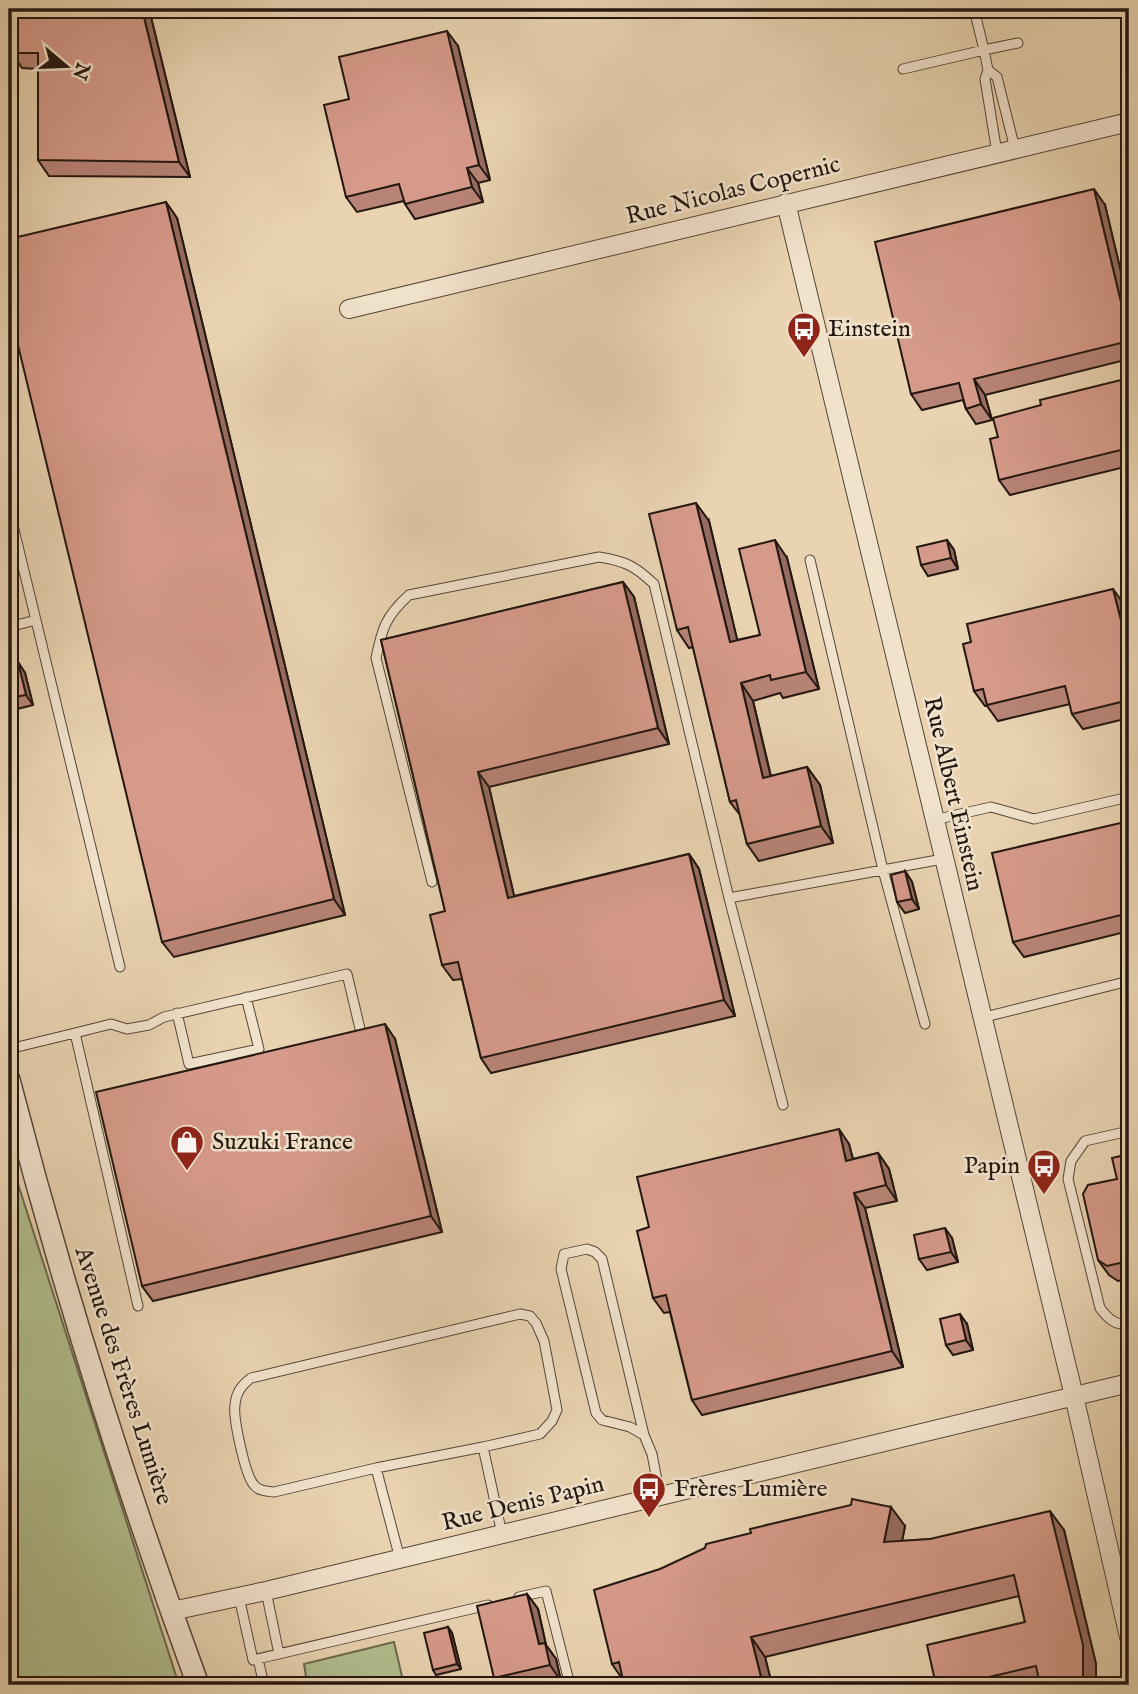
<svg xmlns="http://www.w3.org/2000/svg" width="1138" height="1694" font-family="'IM FELL English',serif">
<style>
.green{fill:#b1be8f;stroke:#6a6a50;stroke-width:2}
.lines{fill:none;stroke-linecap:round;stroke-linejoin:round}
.service-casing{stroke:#544638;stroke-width:11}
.minor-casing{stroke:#544638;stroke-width:20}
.tertiary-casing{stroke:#544638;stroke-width:24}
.service{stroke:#f1e2cc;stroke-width:9}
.minor{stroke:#f1e2cc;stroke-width:18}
.tertiary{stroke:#f1e2cc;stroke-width:21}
.wall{fill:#b88477;stroke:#231710;stroke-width:2}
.shaded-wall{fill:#966c61;stroke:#231710;stroke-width:2}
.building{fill:#d69a8a;stroke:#231710;stroke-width:2}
.labels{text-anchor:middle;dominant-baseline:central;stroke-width:5;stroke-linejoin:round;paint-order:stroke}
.street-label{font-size:24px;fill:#231710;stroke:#f1e2cc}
.poi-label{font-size:24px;fill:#231710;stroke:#f1e2cc;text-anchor:start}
</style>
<rect width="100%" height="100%" fill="#e9d3b1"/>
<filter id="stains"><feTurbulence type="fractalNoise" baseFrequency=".00286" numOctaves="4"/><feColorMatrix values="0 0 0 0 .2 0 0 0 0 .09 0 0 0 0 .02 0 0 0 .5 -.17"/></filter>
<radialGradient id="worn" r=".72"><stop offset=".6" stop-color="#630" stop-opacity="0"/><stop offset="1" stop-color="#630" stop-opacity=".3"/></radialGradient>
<path class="green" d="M9,1156L179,1685H9Z
M394,1642L404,1685H299L307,1683L304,1664Z"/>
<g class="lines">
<g class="service-casing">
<path id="service" d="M903,69L984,50L974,9
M988,70L997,77L1015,149
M997,153L985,79L988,70L984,50L1018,43
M9,509L120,967
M810,560L883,870L925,1024
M9,627L36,620
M934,820L991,807L1034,819L1129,797
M432,882L376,658C382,628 386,616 409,595L599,557C625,561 635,566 654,584L729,898L943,859
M729,898L783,1105
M177,1013L189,1064L259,1049L246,997
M981,1018L1129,981
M75,1033L111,1024L127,1029L149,1025L164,1017L347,974L362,1037
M9,1049L75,1033L138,1306
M1129,1131L1085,1141L1071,1161L1068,1179L1100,1308C1108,1319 1115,1325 1129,1325
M587,1249L595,1252L602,1259L644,1435L630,1427L602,1420L596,1413L561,1269L564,1254Z
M644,1435L652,1454L660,1496
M376,1468L274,1492C266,1491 259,1491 254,1485C245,1475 233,1418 235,1405C236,1392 242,1385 251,1378L520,1314L530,1316L536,1323L544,1341L557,1410L552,1421L540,1434L483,1447
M400,1559L376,1468L483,1447L502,1534
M266,1591L279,1654
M239,1597L253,1660L488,1605
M519,1597L546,1591L570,1685
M258,1659L264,1685"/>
</g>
<g class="minor-casing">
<path id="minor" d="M786,203L1074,1396L1129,1637
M349,309L1129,122
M172,1611L266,1591L1129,1383"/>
</g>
<g class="tertiary-casing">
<path id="tertiary" d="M9,1080C62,1285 125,1486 198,1685"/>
</g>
<use href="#service" class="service"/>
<use href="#minor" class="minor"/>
<use href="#tertiary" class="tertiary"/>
</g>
<path class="wall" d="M149,9L190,177L49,176L38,160V69L22,68L12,53Z
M458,46L490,180L478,183L483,202L415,219L405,204L404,201L357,212L346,197L349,99Z
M1105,205L1129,306V359L985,395L992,420L976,424L966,409L963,400L922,410L911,394Z
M177,218L345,915L174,957L162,942Z
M1129,378V466L1010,495L999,480L998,437L1041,405Z
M709,521L737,640L760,635L787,558L819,689L783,698L780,693L753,701L771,776L807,767L820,785L833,843L759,861L747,844L740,815L730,802L693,647L689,648L677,630Z
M947,540L954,550L958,569L928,576L921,565Z
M623,582L634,597L669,744L489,787L514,896L689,854L699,869L735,1016L491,1073L481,1058L462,979L453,980L442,965L445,911L381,640Z
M1124,604L1129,624V718L1083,729L1072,714L1070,704L998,721L987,706H985L974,691Z
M18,662L25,673L33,705L17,709L11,700L9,701V664Z
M1129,821V931L1024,957L1013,942Z
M905,871L912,882L919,909L905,913L897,902Z
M395,1039L442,1232L153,1301L142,1286Z
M849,1144L853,1159L878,1153L889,1169L897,1201L865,1208L903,1367L702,1415L692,1400L670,1312L664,1313L653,1298L649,1227Z
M1129,1154V1279L1118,1281L1109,1275L1098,1260L1117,1179Z
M952,1238L958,1262L927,1270L919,1259Z
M967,1324L973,1350L953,1355L946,1345Z
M905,1526L902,1541L1064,1530L1096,1664V1685H936L1025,1622L1019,1596L765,1657L772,1685H624L623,1680L612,1664Z
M527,1594L538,1609L546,1645L556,1659L561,1681L542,1685H499L494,1678Z
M448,1627L452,1633L461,1669L436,1675L433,1670Z"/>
<path class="shaded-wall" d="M142,9H149L190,177L179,162Z
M447,31L458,46L490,180L479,165Z
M467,168L478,183L483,202L472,187Z
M1094,189L1105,205L1129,306V336Z
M166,202L177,218L345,915L334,899Z
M974,379L985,395L992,420L981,404Z
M696,503L709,521L742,660L730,642Z
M775,540L787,558L819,689L806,672Z
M947,540L954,550L958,569L951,558Z
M623,582L634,597L669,744L658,728Z
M1113,589L1124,604L1129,624V652Z
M18,662L25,673L33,705L26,695Z
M1122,673L1129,683V701V700Z
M741,683L753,701L775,795L763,778Z
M807,767L820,785L833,843L821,826Z
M478,772L489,787L518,913L508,898Z
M689,854L699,869L735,1016L724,1000Z
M905,871L912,882L919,909L912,899Z
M385,1024L395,1039L442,1232L431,1216Z
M839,1129L849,1144L857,1176L846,1161Z
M878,1153L889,1169L897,1201L886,1185Z
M854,1193L865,1208L903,1367L892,1351Z
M945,1228L952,1238L958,1262L951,1252Z
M960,1314L967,1324L973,1350L966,1340Z
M891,1507L905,1526L898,1561L884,1542Z
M1050,1511L1064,1530L1096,1664V1685H1083Z
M527,1594L538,1609L546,1645L556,1659L561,1681L550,1665L539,1644Z
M448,1627L452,1633L461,1669L457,1664Z
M751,1637L765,1657L772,1685H763Z"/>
<path class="building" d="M11,9H142L179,162L38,160V53H12Z
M447,31L479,165L467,168L472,187L405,204L399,184L346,197L324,105L349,99L339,57Z
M1094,189L1129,336V341L974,379L981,404L966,409L959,383L911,394L875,242Z
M166,202L334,899L162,942L9,308V239Z
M1129,378V448L999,480L990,439L998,437L993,418L1041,405L1040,400Z
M696,503L730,642L760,635L739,549L775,540L806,672L771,680L770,675L741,683L763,778L807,767L821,826L747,844L736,800L730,802L688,627L677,630L649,514Z
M947,540L951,558L921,565L917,547Z
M623,582L658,728L478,772L508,898L689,854L724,1000L481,1058L458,962L442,965L430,915L445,911L381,640Z
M1113,589L1129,652V671L1122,673L1129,700L1072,714L1065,686L987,705L983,689L974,691L963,644L971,642L967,624Z
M18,662L26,695L9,698V664Z
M1129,821V913L1013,942L992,853Z
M905,871L912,899L897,902L891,875Z
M385,1024L431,1216L142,1286L96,1092Z
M839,1129L846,1161L878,1153L886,1185L854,1193L892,1351L692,1400L666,1295L653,1298L637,1231L649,1227L637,1177Z
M1129,1154V1261L1107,1266L1098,1260L1083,1194L1088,1185L1117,1179L1112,1158Z
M945,1228L951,1252L919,1259L914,1235Z
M960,1314L966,1340L946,1345L940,1319Z
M852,1499L891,1507L884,1542L930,1539L1050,1511L1083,1645V1685H1040L1036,1666L954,1685H936L927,1645L1025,1622L1014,1575L751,1637L763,1685H624L619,1662L612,1664L594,1590L660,1569L705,1548L706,1544L751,1533L750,1529L851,1505Z
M527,1594L539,1644L545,1643L550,1665L494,1678L477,1606Z
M448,1627L457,1664L433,1670L424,1633Z"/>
<defs>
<g id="bus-pin" transform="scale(1.75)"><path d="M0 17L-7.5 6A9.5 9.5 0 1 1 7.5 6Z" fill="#8f2418" stroke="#f1e2cc"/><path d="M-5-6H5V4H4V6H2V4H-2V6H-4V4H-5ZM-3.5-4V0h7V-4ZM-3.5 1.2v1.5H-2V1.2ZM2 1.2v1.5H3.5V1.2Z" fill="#fff"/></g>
<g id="shop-pin" transform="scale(1.75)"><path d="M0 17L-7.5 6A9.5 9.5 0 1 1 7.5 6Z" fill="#8f2418" stroke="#f1e2cc"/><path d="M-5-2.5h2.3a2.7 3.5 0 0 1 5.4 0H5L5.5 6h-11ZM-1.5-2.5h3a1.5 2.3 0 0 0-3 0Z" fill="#fff"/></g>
</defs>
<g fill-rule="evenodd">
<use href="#bus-pin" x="804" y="329"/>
<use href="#shop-pin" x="187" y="1142"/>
<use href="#bus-pin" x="1044" y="1166"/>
<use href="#bus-pin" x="649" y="1489"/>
</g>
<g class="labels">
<g class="street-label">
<text transform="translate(733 191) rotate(-14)">Rue Nicolas Copernic</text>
<text transform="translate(953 794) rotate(77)">Rue Albert Einstein</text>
<text transform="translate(123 1376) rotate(72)">Avenue des Frères Lumière</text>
<text transform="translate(523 1504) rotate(-14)">Rue Denis Papin</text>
</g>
<g class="poi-label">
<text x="828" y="329">Einstein</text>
<text x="212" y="1142">Suzuki France</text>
<text x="1020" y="1166" text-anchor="end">Papin</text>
<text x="674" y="1489">Frères Lumière</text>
</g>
</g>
<rect width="1138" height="1694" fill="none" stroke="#e9d3b1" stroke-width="35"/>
<rect x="10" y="10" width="1117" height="1673" fill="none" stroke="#231710" stroke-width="3.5"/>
<rect x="18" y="18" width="1103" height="1659" fill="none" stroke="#231710" stroke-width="2"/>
<g transform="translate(66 66) rotate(109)" stroke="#f1e2cc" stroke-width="5" paint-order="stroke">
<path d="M0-5L12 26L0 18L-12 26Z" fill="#231710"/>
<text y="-10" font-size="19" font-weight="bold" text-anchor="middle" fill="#231710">N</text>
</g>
<rect width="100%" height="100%" filter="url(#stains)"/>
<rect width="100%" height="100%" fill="url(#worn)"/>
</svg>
